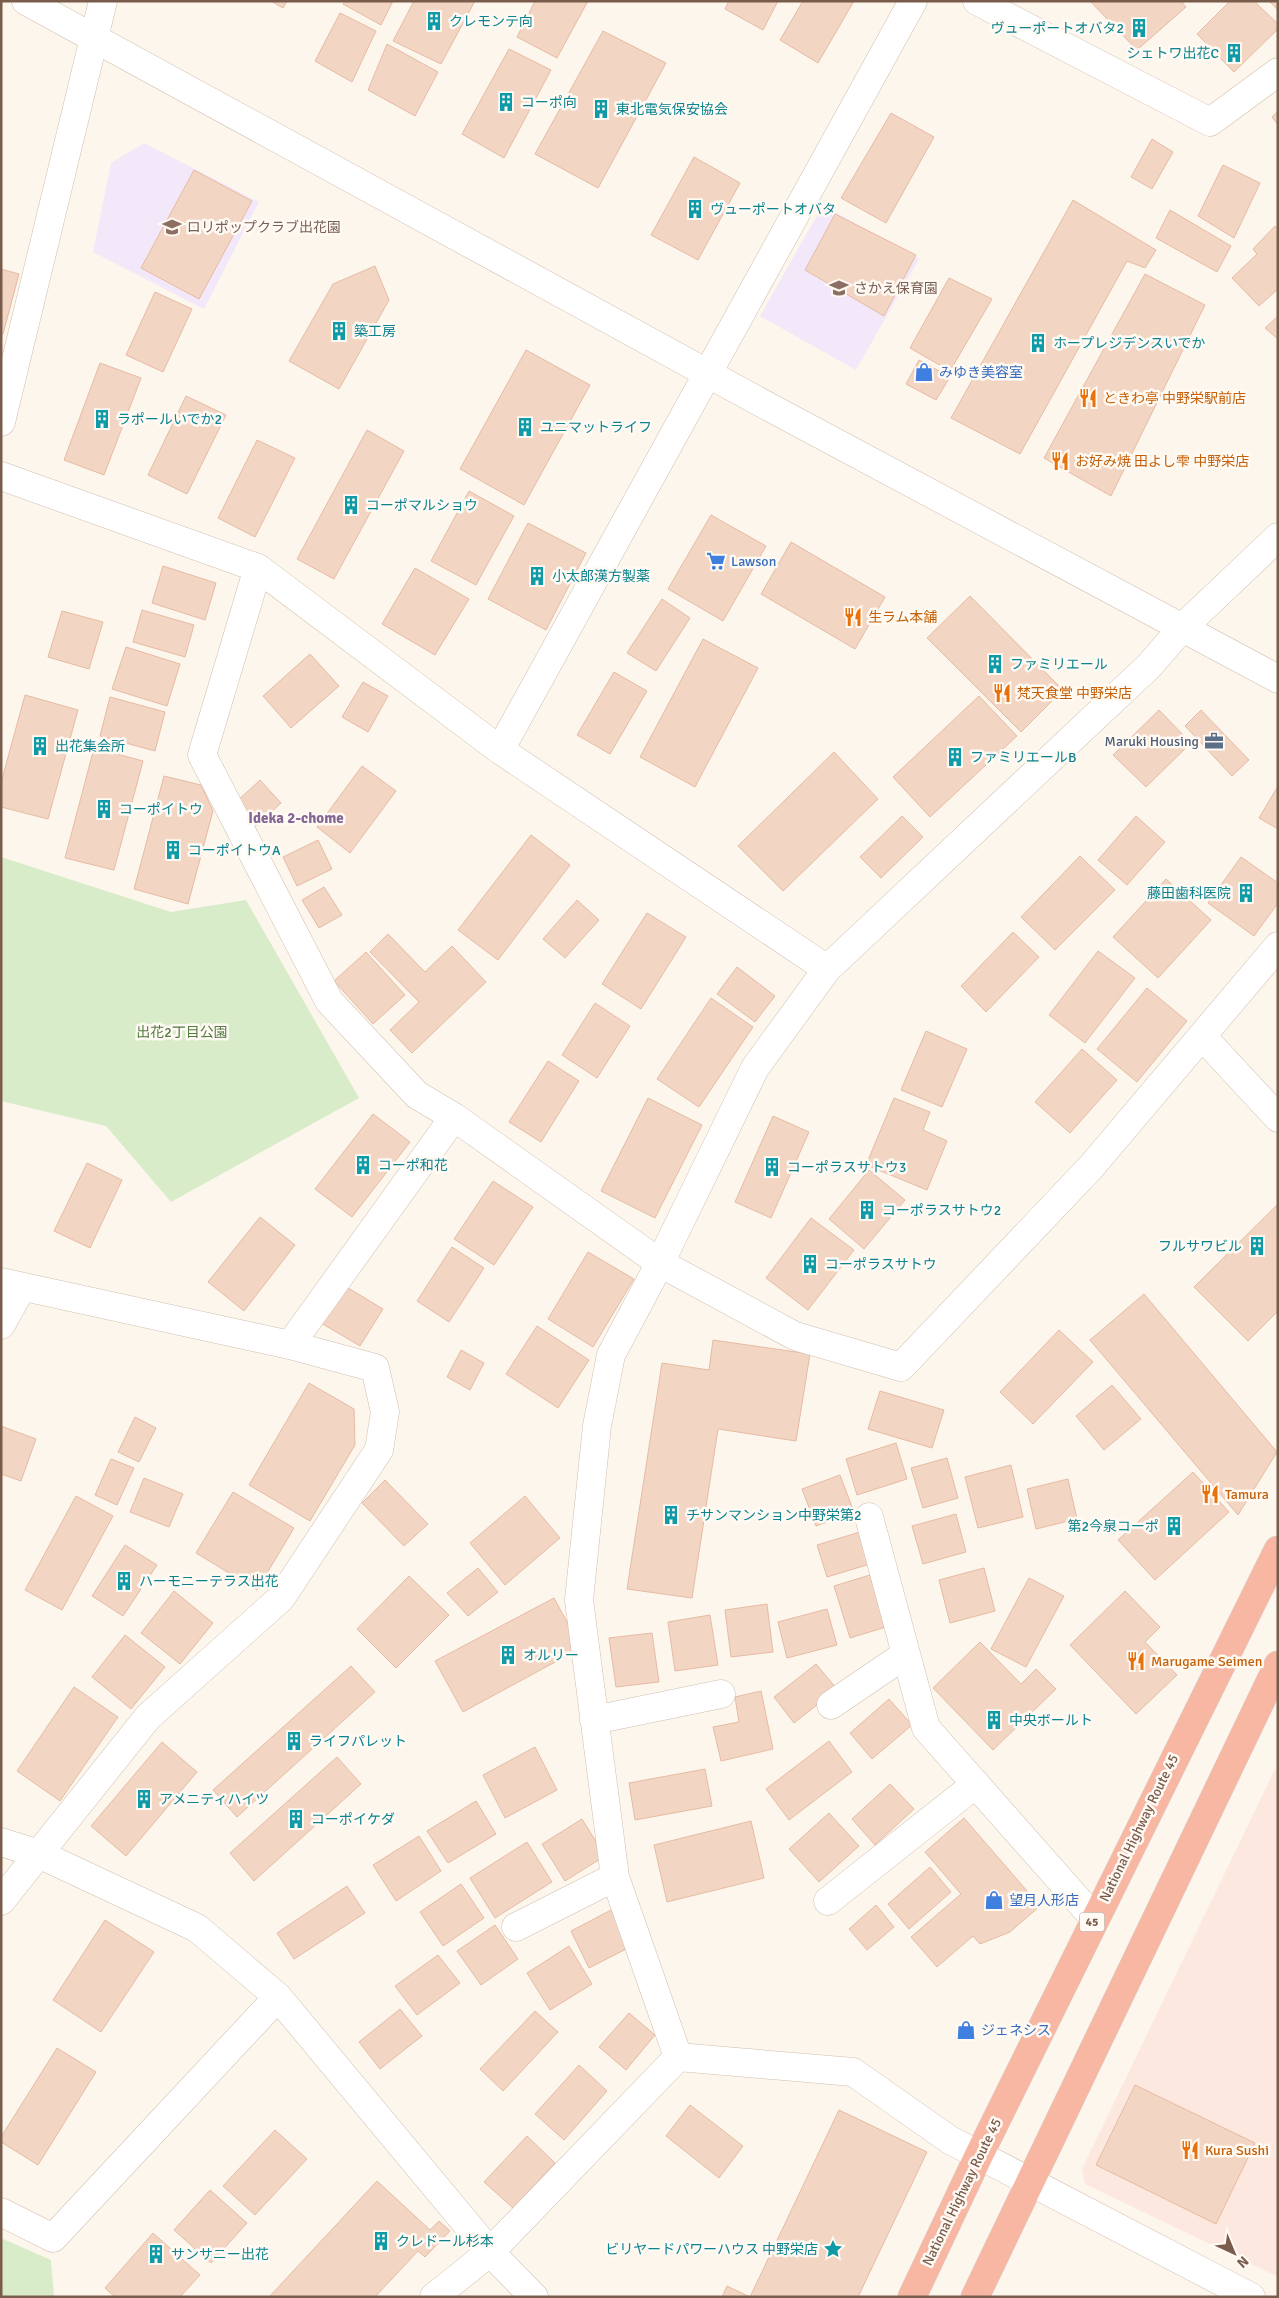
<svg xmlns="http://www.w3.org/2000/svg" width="1279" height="2298" font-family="Signika,'Noto Sans JP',sans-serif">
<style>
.commercial{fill:#fde8e0}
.education{fill:#f3e8fa}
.green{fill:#d8ecc9}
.building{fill:#f3d5c3;stroke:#e6bba3}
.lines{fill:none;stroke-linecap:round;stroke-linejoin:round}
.minor-casing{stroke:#d1beb0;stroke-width:29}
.highway-casing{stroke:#dad1cd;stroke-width:29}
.minor{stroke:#fff;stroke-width:28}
.highway{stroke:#f7b7a3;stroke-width:28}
.labels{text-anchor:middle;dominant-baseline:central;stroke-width:5;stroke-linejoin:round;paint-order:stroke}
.shield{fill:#fffaf3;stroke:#a28b7f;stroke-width:1}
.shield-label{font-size:12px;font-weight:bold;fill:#7a5c4d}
.culture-label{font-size:14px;fill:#0d838f;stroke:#fffaf3;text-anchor:start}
.education-label{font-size:14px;fill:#785e54;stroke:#fffaf3;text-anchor:start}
.shop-label{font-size:14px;fill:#366cbe;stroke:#fffaf3;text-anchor:start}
.food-label{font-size:14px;fill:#c56008;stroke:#fffaf3;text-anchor:start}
.service-label{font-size:14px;fill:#4e5e75;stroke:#fffaf3;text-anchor:end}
.park-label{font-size:14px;fill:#537a41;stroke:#fffaf3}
.street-label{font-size:14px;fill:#7a5c4d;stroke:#fffaf3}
.neighbourhood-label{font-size:15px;font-weight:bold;fill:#846695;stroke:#fffaf3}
</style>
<rect width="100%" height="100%" fill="#fdf6ec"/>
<path class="commercial" d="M1278,1763V2277L1085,2184L1082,2169Z"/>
<path class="education" d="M144,143L259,202L204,309L93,252L111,163Z
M823,205L919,259L856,370L760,316Z"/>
<path class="green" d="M1,857L171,912L246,900L359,1098L171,1202L106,1126L1,1101Z
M1,2238L51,2260L54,2297H1Z"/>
<path class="building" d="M271,1H287L283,8Z
M345,1H393L381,25L343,4Z
M414,1H475L441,64L393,41Z
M535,1H588L557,58L517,37Z
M729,1H778L763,30L725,9Z
M803,1H854L818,63L780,40Z
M1090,1H1181L1186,7L1137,50Z
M1230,1H1254L1278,24V29L1234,72L1197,34Z
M1269,1H1278V10Z
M340,13L376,31L352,82L315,61Z
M603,31L666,63L598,188L535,154Z
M387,44L438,72L415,116L368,90Z
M509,49L551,70L504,158L462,134Z
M1278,111V125L1272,117Z
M891,113L934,137L886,223L841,198Z
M1152,139L1173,152L1152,189L1131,177Z
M694,157L740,183L698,260L651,235Z
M1223,165L1260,183L1234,238L1198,216Z
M194,170L252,201L199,299L141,268Z
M1073,200L1156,250L1145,268L1127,261L1020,454L951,418Z
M1170,210L1231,246L1217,272L1156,238Z
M835,214L916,255L884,316L805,270Z
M1275,226L1278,229V289L1259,306L1232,278L1257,254L1253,249Z
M375,266L389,300L339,389L289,361L333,284Z
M1,269L19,274L3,334L1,333Z
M1145,274L1205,305L1111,496L1044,458Z
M949,278L992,299L950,371L910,348Z
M155,292L192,309L163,372L126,355Z
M1278,316V339L1265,328Z
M526,350L590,385L524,505L460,469Z
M919,360L950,377L936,400L906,384Z
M100,363L141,378L104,475L64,460Z
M186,396L226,415L187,494L148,475Z
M367,430L404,451L334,579L297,559Z
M257,440L295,458L255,537L218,518Z
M469,491L514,516L476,585L431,561Z
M711,515L766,546L723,621L668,589Z
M528,523L586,553L546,630L488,599Z
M791,542L885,597L855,649L761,594Z
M163,566L216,583L205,620L152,603Z
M415,568L469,599L435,655L382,624Z
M970,596L1063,690L1021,732L927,638Z
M662,599L690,618L656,671L627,653Z
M142,610L194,625L185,657L133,642Z
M62,611L103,622L89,669L48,657Z
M703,639L758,668L695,787L640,757Z
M126,647L180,664L167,706L112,689Z
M310,654L339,686L291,728L263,696Z
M614,672L647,691L610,754L577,735Z
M363,682L388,696L368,732L342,717Z
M25,695L78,710L48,819L1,807V783Z
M979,696L1017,736L930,817L893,777Z
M110,697L165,712L155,751L100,736Z
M1159,710L1191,743L1146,787L1113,755Z
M1201,710L1249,760L1232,776L1185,726Z
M94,748L143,761L114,870L65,858Z
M834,752L878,799L783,891L738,846Z
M362,766L396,791L350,853L317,827Z
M164,776L201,785L213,811L188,904L134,889Z
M260,780L281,803L256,826L235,803Z
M1278,786V829L1259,818Z
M902,816L923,837L881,878L860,857Z
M1136,816L1165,842L1127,885L1098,860Z
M531,835L570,865L498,960L458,930Z
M318,840L332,869L297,886L283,857Z
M1080,856L1115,890L1055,950L1021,917Z
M1241,857L1278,883V903L1254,936L1208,903Z
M1166,879L1211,920L1158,978L1113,937Z
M324,887L342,915L319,928L302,900Z
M577,900L599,920L565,958L543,939Z
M647,913L686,937L641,1009L602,984Z
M1013,932L1039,957L986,1012L961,986Z
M388,934L425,972L452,946L486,982L412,1053L390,1030L419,1002L370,952Z
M1098,951L1135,978L1085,1043L1049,1015Z
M366,952L405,995L373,1024L334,981Z
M737,967L775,996L755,1022L717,994Z
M1147,988L1187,1021L1137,1082L1097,1049Z
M711,998L753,1027L699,1107L657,1079Z
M595,1003L630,1026L597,1078L562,1055Z
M926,1031L967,1049L942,1107L901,1090Z
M1082,1049L1117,1080L1070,1133L1035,1102Z
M548,1061L579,1081L541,1142L509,1122Z
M648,1098L702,1125L655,1218L601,1191Z
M894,1098L930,1112L923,1130L947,1141L927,1190L866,1165Z
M373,1114L410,1142L352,1217L315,1189Z
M773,1116L809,1132L771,1218L735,1202Z
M87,1163L122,1180L90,1248L54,1231Z
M869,1170L905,1200L864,1249L829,1219Z
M493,1181L533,1207L494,1265L454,1239Z
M1278,1204V1311L1248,1341L1194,1287Z
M260,1217L295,1245L244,1311L208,1282Z
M811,1218L854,1250L808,1310L766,1278Z
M452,1247L484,1268L449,1322L417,1301Z
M588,1252L634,1279L593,1347L548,1319Z
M345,1286L383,1309L360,1346L321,1323Z
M1144,1294L1277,1452L1238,1515L1090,1340Z
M537,1326L589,1360L558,1408L506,1374Z
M1059,1330L1093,1362L1033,1424L1000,1392Z
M713,1340L810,1354L796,1441L718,1429L692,1598L627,1589L662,1363L709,1370Z
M461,1350L484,1363L470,1390L447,1377Z
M309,1383L354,1409L355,1445L310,1521L249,1485Z
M1112,1385L1141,1419L1104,1450L1076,1416Z
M880,1391L944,1410L932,1448L868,1429Z
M135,1417L156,1428L139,1462L118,1452Z
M1,1426L36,1439L21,1481L1,1474Z
M896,1443L907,1479L857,1495L846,1459Z
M947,1458L958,1498L923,1508L911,1468Z
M111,1459L134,1468L117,1505L95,1495Z
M1011,1465L1023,1517L978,1528L965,1477Z
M1193,1472L1229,1512L1155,1580L1118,1540Z
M840,1475L854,1512L816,1526L802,1489Z
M144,1478L183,1494L169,1527L130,1512Z
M1068,1479L1077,1519L1036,1529L1027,1489Z
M385,1480L428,1524L404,1546L362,1503Z
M233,1492L294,1528L257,1590L196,1553Z
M76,1496L113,1516L62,1610L25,1590Z
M525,1496L560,1538L505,1585L470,1543Z
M956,1514L966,1552L923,1564L912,1526Z
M860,1532L870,1564L827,1577L817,1545Z
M125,1545L157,1565L123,1616L92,1596Z
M478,1568L498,1592L468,1616L447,1593Z
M984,1568L995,1611L950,1623L939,1580Z
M870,1575L886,1627L850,1638L834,1586Z
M409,1576L449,1615L396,1668L357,1629Z
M1029,1578L1064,1596L1026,1667L991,1649Z
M174,1591L213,1623L180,1664L141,1633Z
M1125,1591L1160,1627L1145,1642L1177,1675L1136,1714L1070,1645Z
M554,1598L581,1648L463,1712L435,1661Z
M767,1604L773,1652L731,1657L725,1610Z
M827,1609L837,1645L787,1658L778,1622Z
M710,1615L718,1665L675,1671L668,1622Z
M652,1633L659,1682L616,1687L609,1638Z
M125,1635L165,1667L131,1709L92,1677Z
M980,1642L1021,1684L1036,1669L1056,1689L993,1750L933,1688Z
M816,1664L837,1689L794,1723L774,1697Z
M351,1666L375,1692L237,1817L213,1790Z
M74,1687L118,1717L60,1801L17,1771Z
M761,1691L773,1749L721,1761L713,1727L739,1722L735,1697Z
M889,1699L912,1725L872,1759L850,1733Z
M829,1741L852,1772L789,1820L766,1789Z
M162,1742L197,1772L126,1856L91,1826Z
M535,1747L557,1790L505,1818L483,1775Z
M337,1757L361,1784L254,1881L230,1853Z
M705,1769L712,1806L635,1820L629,1783Z
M890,1784L914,1809L875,1845L852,1819Z
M476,1801L496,1834L448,1863L427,1831Z
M829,1813L859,1846L819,1882L789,1849Z
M964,1818L1040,1906L1010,1932L980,1944L973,1936L937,1967L911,1937L961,1894L925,1852Z
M582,1819L605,1856L565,1881L542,1844Z
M751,1821L764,1878L667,1902L654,1845Z
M419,1836L441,1871L396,1901L373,1865Z
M527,1842L552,1882L495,1918L470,1878Z
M930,1867L951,1892L909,1929L888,1904Z
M461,1884L484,1918L443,1946L420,1912Z
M347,1886L365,1913L294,1959L277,1933Z
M876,1905L894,1927L867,1950L849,1929Z
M613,1909L632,1946L589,1968L571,1931Z
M105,1920L154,1952L101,2032L53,2000Z
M495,1925L518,1959L481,1985L457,1951Z
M569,1946L592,1984L550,2010L527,1973Z
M438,1955L460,1983L417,2015L395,1986Z
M400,2009L422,2036L380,2069L359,2042Z
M535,2011L558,2032L503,2091L480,2069Z
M629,2013L655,2035L626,2070L599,2047Z
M57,2048L96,2072L38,2165L1,2142V2137Z
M579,2065L607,2091L564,2140L535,2114Z
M1135,2085L1255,2143L1216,2224L1096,2165Z
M690,2105L743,2146L719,2178L666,2136Z
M839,2110L927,2152L858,2297H750Z
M275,2130L307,2159L255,2215L223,2186Z
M527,2136L555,2163L513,2208L484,2182Z
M377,2181L430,2230L439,2221L450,2231L425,2257L418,2251L375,2297H269Z
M210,2190L247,2223L211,2263L174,2230Z
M153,2233L200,2275L180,2297H115L105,2288Z
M727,2286L750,2297H722Z"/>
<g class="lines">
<g class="minor-casing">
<path id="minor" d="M26,1L771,408L1278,679
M977,1L1210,122L1278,72
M1,422L103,1
M1,476L258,568L500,750L827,969
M258,568L202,755L329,1001L417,1095L454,1117L660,1263L795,1336L901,1367L1091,1167L1278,946
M500,750L913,1
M1202,1036L1278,1118
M1,1282L290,1345L375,1368L385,1412L379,1450L281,1598L148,1717L1,1901
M1,1325L22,1287
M290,1345L454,1117
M869,1517L926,1728L1094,1918
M831,1705L906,1654
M594,1720L721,1694
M1,1842L39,1854L197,1928L278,1997L490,2252L534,2297
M828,1901L976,1784
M516,1927L615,1877
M678,2057L615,1877L579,1600L597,1426L611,1355L660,1263L755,1068L827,969L1149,666L1182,628L1278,537
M678,2057L853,2072L950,2140L1251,2297
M1,2212L53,2238L278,1997
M434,2297L490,2252L678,2057"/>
</g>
<g class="highway-casing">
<path id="highway" d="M912,2297L979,2155L1278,1550
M975,2297L1278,1665"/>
</g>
<use href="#minor" class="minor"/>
<use href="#highway" class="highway"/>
</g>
<defs>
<g id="building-bare" transform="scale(1.5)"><path d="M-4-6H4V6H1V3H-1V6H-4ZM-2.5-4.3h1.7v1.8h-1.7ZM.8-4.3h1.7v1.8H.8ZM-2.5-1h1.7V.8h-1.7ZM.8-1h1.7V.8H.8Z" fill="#0f9aa8" stroke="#fffaf3" stroke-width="2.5" paint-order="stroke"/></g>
<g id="school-bare" transform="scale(1.5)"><path d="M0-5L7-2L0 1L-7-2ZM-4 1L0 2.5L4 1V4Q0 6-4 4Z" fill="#8d6e63" stroke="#fffaf3" stroke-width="2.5" paint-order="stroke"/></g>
<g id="shop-bare" transform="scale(1.5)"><path d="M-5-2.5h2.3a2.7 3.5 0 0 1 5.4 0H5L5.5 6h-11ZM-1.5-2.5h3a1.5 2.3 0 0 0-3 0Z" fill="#3f7fe0" stroke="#fffaf3" stroke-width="2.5" paint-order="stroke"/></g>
<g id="restaurant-bare" transform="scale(1.5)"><path d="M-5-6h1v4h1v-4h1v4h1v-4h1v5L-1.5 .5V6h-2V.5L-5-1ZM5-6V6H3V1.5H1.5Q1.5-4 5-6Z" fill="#e8710a" stroke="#fffaf3" stroke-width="2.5" paint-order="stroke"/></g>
<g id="supermarket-bare" transform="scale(1.5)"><path d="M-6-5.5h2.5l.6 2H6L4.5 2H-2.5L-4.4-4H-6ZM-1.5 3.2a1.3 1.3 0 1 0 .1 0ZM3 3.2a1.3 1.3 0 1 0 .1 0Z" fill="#3f7fe0" stroke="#fffaf3" stroke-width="2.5" paint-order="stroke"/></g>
<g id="office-bare" transform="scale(1.5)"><path d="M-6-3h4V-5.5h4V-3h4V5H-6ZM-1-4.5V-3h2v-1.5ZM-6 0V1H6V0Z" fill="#5c6f8a" stroke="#fffaf3" stroke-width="2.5" paint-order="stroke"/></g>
<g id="sight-bare" transform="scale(1.5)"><path d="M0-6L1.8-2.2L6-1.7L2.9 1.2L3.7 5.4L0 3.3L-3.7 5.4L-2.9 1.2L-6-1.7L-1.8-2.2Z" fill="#0f9aa8" stroke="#fffaf3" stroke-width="2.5" paint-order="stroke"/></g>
</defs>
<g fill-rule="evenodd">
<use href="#building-bare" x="434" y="21"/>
<use href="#building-bare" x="1139" y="28"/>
<use href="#building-bare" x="1234" y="53"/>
<use href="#building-bare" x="506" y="102"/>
<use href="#building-bare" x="601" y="109"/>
<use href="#building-bare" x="695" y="209"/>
<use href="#school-bare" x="172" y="227"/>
<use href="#school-bare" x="839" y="288"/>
<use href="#building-bare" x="339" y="331"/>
<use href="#building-bare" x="1038" y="343"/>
<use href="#shop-bare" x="924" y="372"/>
<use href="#restaurant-bare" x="1088" y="398"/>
<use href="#building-bare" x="102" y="419"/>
<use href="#building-bare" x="525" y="427"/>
<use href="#restaurant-bare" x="1060" y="461"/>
<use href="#building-bare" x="351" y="505"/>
<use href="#supermarket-bare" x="716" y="561"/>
<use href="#building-bare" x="537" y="576"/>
<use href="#restaurant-bare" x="853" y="617"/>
<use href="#building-bare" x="995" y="664"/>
<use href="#restaurant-bare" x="1002" y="693"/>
<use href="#office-bare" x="1214" y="741"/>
<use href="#building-bare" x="40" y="746"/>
<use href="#building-bare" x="955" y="757"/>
<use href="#building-bare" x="104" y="809"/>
<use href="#building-bare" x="173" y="850"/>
<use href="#building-bare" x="1246" y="893"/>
<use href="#building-bare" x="363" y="1165"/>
<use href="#building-bare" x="772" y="1167"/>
<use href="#building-bare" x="867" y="1210"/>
<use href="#building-bare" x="1257" y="1246"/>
<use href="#building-bare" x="810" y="1264"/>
<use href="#restaurant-bare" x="1210" y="1494"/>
<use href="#building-bare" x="671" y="1515"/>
<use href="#building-bare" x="1174" y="1526"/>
<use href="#building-bare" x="124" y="1581"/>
<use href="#building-bare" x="508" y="1655"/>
<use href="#restaurant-bare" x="1136" y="1661"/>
<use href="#building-bare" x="994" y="1720"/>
<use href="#building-bare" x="294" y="1741"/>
<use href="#building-bare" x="144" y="1799"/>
<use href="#building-bare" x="296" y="1819"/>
<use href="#shop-bare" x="994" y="1900"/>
<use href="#shop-bare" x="966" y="2030"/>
<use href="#restaurant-bare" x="1190" y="2150"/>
<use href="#building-bare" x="381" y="2241"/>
<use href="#sight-bare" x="833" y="2249"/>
<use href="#building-bare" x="156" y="2254"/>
</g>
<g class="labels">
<rect class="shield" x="1079.5" y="1912.5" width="25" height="19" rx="4"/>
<g class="shield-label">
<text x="1092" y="1922">45</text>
</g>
<g class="culture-label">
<text x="449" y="21">クレモンテ向</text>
<text x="1124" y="28" text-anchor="end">ヴューポートオバタ2</text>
<text x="1219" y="53" text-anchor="end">シェトワ出花C</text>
<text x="521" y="102">コーポ向</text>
<text x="616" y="109">東北電気保安協会</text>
<text x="710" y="209">ヴューポートオバタ</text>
<text x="354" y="331">築工房</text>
<text x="1053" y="343">ホープレジデンスいでか</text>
<text x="117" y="419">ラポールいでか2</text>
<text x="540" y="427">ユニマットライフ</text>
<text x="366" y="505">コーポマルショウ</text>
<text x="552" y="576">小太郎漢方製薬</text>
<text x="1010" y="664">ファミリエール</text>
<text x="55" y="746">出花集会所</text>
<text x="970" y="757">ファミリエールB</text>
<text x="119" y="809">コーポイトウ</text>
<text x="188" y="850">コーポイトウA</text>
<text x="1231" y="893" text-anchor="end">藤田歯科医院</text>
<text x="378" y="1165">コーポ和花</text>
<text x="787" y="1167">コーポラスサトウ3</text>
<text x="882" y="1210">コーポラスサトウ2</text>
<text x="1242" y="1246" text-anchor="end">フルサワビル</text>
<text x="825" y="1264">コーポラスサトウ</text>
<text x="686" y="1515">チサンマンション中野栄第2</text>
<text x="1159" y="1526" text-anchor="end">第2今泉コーポ</text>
<text x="139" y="1581">ハーモニーテラス出花</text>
<text x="523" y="1655">オルリー</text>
<text x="1009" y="1720">中央ボールト</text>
<text x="309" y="1741">ライフパレット</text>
<text x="159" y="1799">アメニティハイツ</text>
<text x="311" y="1819">コーポイケダ</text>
<text x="396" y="2241">クレドール杉本</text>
<text x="818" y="2249" text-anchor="end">ビリヤードパワーハウス 中野栄店</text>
<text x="171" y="2254">サンサニー出花</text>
</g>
<g class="education-label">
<text x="187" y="227">ロリポップクラブ出花園</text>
<text x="854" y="288">さかえ保育園</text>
</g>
<g class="shop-label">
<text x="939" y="372">みゆき美容室</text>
<text x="731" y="561">Lawson</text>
<text x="1009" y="1900">望月人形店</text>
<text x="981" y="2030">ジェネシス</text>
</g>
<g class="food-label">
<text x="1103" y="398">ときわ亭 中野栄駅前店</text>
<text x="1075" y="461">お好み焼 田よし雫 中野栄店</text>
<text x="868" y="617">生ラム本舗</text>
<text x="1017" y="693">梵天食堂 中野栄店</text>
<text x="1225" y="1494">Tamura</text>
<text x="1151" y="1661">Marugame Seimen</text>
<text x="1205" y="2150">Kura Sushi</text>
</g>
<g class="service-label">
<text x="1199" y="741">Maruki Housing</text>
</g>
<g class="park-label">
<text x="182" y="1032">出花2丁目公園</text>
</g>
<g class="street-label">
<text transform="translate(1139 1828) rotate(-64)">National Highway Route 45</text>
<text transform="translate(962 2192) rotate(-64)">National Highway Route 45</text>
</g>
<g class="neighbourhood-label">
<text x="296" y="818">Ideka 2-chome</text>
</g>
</g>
<rect width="1279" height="2298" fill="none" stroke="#7a5c4d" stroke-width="5"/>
<g transform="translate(1234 2253) rotate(136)" stroke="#fffaf3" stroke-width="4" paint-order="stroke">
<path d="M0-4L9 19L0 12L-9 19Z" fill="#7a5c4d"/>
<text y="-8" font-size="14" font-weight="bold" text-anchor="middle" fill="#7a5c4d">N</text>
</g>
</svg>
